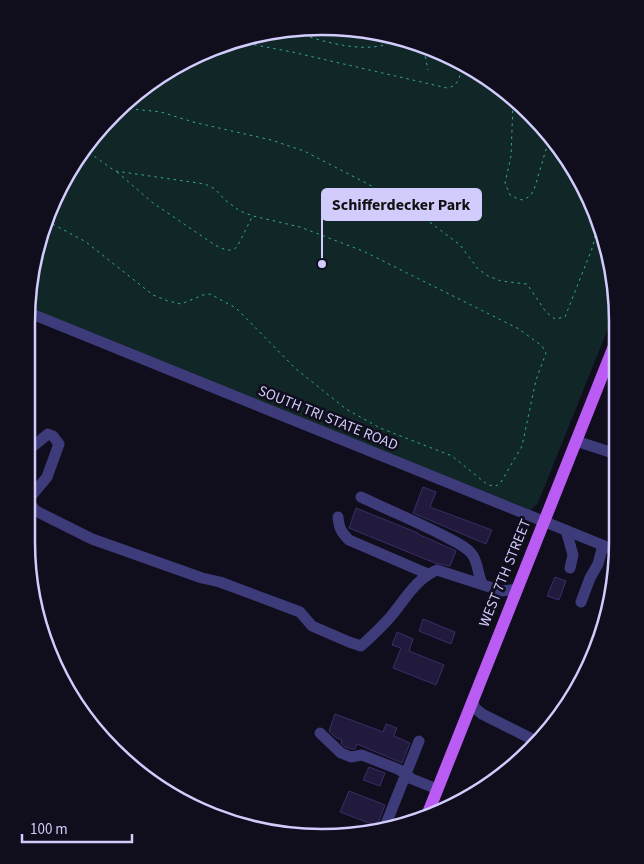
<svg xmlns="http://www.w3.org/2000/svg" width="644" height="864" font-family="'Source Sans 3',sans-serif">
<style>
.green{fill:#112626}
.building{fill:#211a3d;stroke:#392e67}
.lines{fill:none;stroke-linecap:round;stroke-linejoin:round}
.path{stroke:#35a7a0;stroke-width:1;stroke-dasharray:2.5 4;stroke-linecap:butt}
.minor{stroke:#3d3b79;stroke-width:11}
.major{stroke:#ba5bf4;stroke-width:12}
.labels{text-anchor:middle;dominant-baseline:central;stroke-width:5;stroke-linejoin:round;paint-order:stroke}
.street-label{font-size:15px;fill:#d1ccfc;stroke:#100d1d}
.rim{fill:none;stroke:#d1ccfc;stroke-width:2.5}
.leader{fill:none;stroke:#d1ccfc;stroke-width:2}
.callout-dot{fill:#d1ccfc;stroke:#100d1d;stroke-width:2}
.callout{fill:#d1ccfc;stroke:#d1ccfc;stroke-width:2}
.callout-label{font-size:16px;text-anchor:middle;font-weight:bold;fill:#111}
</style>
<rect width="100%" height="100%" fill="#100d1d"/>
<path class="green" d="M361,29L470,66L557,142L595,209L615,283V311L538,503L531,510L27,310L36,246L76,158L142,87L246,36Z"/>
<path class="building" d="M423,487L436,492L430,507L492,530L486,544L413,513Z
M356,508L418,533V534L456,551L450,566L435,563L349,528Z
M555,577L566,581L559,600L547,596Z
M423,619L455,632L451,644L419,631Z
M397,632L413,639L409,651L444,665L436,685L393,668L401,648L392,645Z
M335,714L383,732L386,724L397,728L394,736L410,743L402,763L357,744L355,749H352L345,747L341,743L342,740L335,737L329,731Z
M369,767L385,773L380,786L363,780Z
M349,791L385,805L377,826L340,812Z"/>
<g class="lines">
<path class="path" d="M298,33C323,42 371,56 395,40
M235,41L292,52L447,88C460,86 460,75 462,63
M424,50L428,70
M513,104L511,156L505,183L510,195L518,199L523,200L530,196L534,190L550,136
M123,108L161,112L193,122L271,140L304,151L368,184L423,217L460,245L478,269L488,276L501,281L527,284L546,312L555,319L565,317L593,246L595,235L596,210
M117,172L153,203L215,245C223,249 230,253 237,247L252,217
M47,221L86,242L153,295L168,301L181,304L203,295L210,294L236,308L296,369L346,409L380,428L452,456L488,485L496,486L501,482L522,446L536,380L546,353L542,346L519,329L363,251L300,227L253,216L240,211L225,200L215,189L205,184L115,171L84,149"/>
<path class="minor" d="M27,312L617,551
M576,441L616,454
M361,497C390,511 420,523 448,538C456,542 465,546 471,553C479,562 477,575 483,585
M26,499L36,511L92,539L202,578L220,582L300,612L312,626L349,642L361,646C372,636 383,626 392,615C406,598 416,579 437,570L502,591L517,589
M338,517C339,528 341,532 349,540L428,574
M26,523L28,500L47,477L59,444L53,436L48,434L26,452
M566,530L573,555L570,568
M581,602L590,578L598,564L603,545
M472,701L475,708L482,714L534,740
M320,733L341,753L351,757L362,755L400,770L412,779L437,789
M384,829L419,741"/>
<path class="major" d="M426,818L616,341"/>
</g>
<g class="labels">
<g class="street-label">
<text transform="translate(328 418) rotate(22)">SOUTH TRI STATE ROAD</text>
<text transform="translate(505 573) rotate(-68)">WEST 7TH STREET</text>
</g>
</g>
<path d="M0 0H644V864H0ZM322 35H322A287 287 0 0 1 609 322V542A287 287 0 0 1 322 829H322A287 287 0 0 1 35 542V322A287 287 0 0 1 322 35Z" fill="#100d1d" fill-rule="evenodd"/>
<path class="rim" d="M322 35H322A287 287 0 0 1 609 322V542A287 287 0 0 1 322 829H322A287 287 0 0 1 35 542V322A287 287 0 0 1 322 35Z"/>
<path class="leader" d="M322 264L322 204"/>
<circle class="callout-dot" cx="322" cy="264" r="5"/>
<rect class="callout" x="322" y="189" width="159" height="31" rx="5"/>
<g class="callout-label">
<text x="401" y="210">Schifferdecker Park</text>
</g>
<path d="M22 834v8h110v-8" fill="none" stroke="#d1ccfc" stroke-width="2.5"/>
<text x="30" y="834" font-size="15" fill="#d1ccfc" stroke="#100d1d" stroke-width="4" paint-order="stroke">100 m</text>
</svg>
